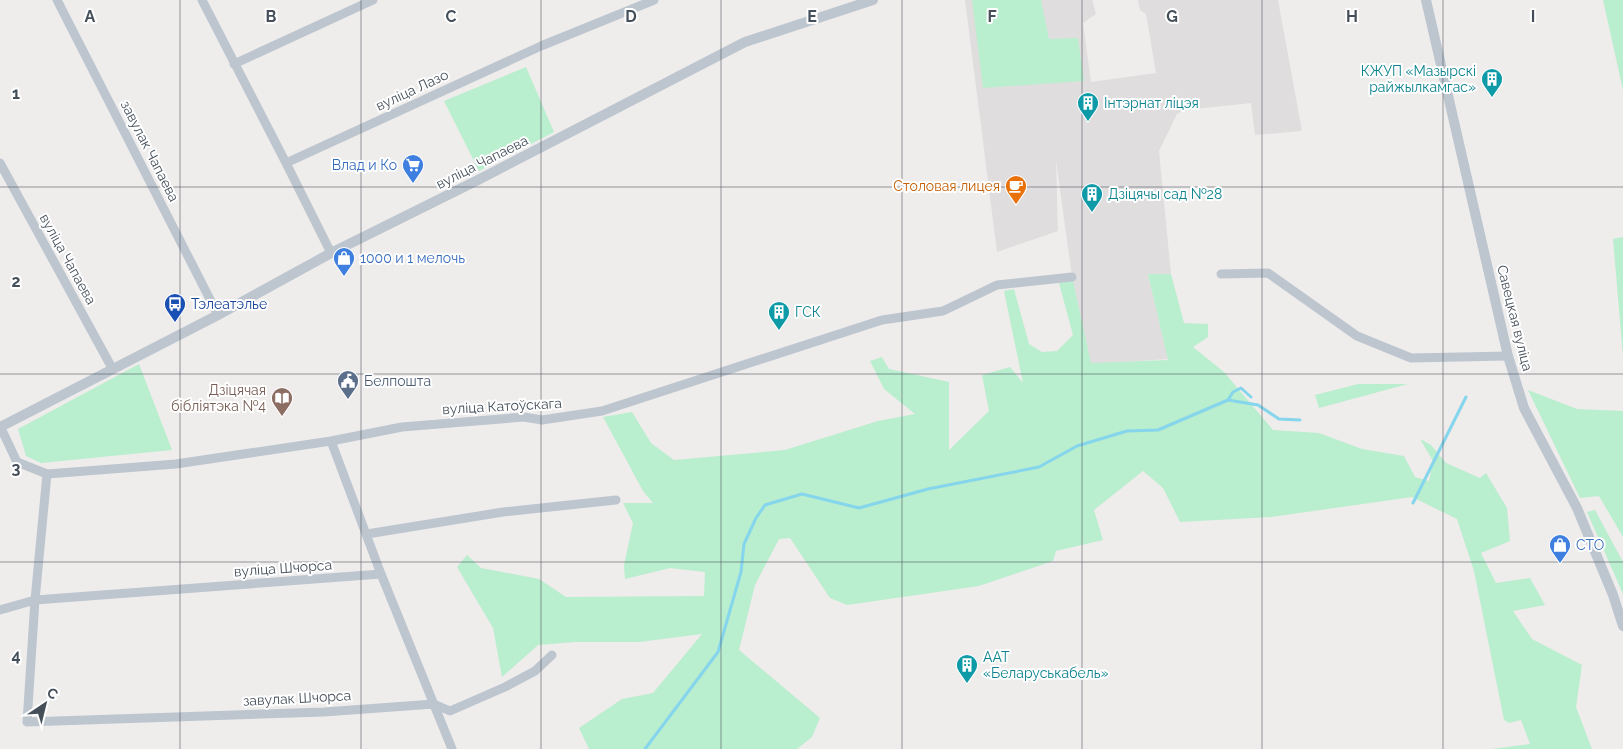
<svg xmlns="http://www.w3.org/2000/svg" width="1623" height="749" font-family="Raleway,sans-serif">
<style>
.education{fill:#e0ddde}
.green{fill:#b9eece}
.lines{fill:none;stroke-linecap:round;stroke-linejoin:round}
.stream{stroke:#85d5ec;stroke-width:3}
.minor{stroke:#bdc6cf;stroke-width:9}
.tertiary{stroke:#bdc6cf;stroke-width:10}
.grid{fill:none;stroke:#454f5a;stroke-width:1;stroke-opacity:0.55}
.labels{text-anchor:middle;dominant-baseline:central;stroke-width:4;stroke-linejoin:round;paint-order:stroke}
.culture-label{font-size:14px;fill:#0d838f;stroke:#fff;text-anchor:start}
.street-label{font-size:14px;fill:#454f5a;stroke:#fff}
.shop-label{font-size:14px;fill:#366cbe;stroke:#fff;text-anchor:start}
.food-label{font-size:14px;fill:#c56008;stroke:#fff;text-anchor:end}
.transit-label{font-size:14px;fill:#164399;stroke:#fff;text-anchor:start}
.service-label{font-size:14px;fill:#4e5e75;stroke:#fff;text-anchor:start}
.education-label{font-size:14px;fill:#785e54;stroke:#fff;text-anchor:end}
.grid-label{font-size:16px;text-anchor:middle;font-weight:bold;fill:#454f5a;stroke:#fff;stroke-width:4;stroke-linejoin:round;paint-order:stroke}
</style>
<rect width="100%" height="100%" fill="#efecec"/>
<path class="education" d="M965,0H1092L1096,14L1083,23L1091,82L1156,73L1146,14L1140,10L1138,0H1278L1302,131L1255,135L1251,103L1186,110L1177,114L1159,151L1171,274H1148L1168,359L1091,364L1072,277L1056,160L1058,231L997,252Z"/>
<path class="green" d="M972,0H1041L1049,39L1078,38L1084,81L983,88Z
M1603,0H1623V90Z
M526,67L554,132L479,171L444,101Z
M1623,237V356L1613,239Z
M1148,274H1171L1184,323L1208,324V337L1193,347L1224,372L1273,430L1319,433L1362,449L1404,456L1415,477L1429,481L1433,461L1420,439L1431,445L1446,463L1480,478L1486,473L1507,508L1510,541L1481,553L1496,583L1530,578L1545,605L1513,611L1532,639L1582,665L1576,707L1592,749H1492L1530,744L1521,720L1509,723L1504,720L1474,571L1457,519L1412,497L1271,517L1180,522L1163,488L1143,471L1094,510L1103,540L1056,551L1053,561L979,586L847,605L830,598L790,538L779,539L755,585L739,650L820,718L812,737L797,749H589L579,728L622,699L653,693L702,634L639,642H576L538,645L502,677L493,628L457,567L467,555L481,568L539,579L566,597L704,596L705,572L670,568L625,579L624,565L633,523L623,503H653L643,491L603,417L632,412L651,443L674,460L785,450L878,421L915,414L884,389L870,361L882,357L889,369L949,382V450L989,411L982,375L1010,367L1023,383L1004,291L1014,289L1029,344L1042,352L1057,351L1073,335L1059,283L1073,281L1091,363L1168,360Z
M139,364L172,450L41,463L26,456L18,429Z
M1358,384H1408L1319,408L1315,395Z
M1528,390L1577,409L1623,411V537L1599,496L1580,498Z
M1595,510L1623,562V594L1587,512Z"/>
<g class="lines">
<path class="stream" d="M1228,400L1233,392L1241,388L1251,397
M1413,503L1466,397
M645,749L718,652L741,572L744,544L756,518L765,505L802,494L859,508L928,489L1039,467L1077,446L1127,431L1158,430L1228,400L1258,405L1279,419L1300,420"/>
<path class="minor" d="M57,0L218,315
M202,0L286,163L541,46L654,0
M234,64L373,0
M0,163L112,368
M286,163L331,253
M1221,274L1268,273L1357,336L1411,358L1508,356
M0,426L17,462L47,474L176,464L331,441L402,427L524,417L542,420L602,411L882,320L943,311L997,285L1072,277
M331,441L381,574L452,749
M47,474L35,600L27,722L324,712L434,704L450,711L505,687L535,671L552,655
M367,534L503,512L616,500
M0,610L35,600L381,574"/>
<path class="tertiary" d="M1426,0L1508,356L1524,408L1577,508L1613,595L1623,626
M0,427L218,315L331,253L478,180L745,42L873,0"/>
</g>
<path class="grid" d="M180,0V749M361,0V749M541,0V749M721,0V749M902,0V749M1082,0V749M1262,0V749M1443,0V749M0,187H1623M0,374H1623M0,562H1623"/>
<defs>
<g id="building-pin" transform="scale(1.125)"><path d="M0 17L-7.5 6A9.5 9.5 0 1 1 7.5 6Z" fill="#0f9aa8" stroke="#fff"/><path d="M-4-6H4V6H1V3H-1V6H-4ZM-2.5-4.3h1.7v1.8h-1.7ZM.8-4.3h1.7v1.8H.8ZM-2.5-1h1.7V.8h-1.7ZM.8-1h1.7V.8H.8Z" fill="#fff"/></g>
<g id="supermarket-pin" transform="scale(1.125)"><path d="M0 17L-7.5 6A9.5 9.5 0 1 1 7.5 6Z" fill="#3f7fe0" stroke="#fff"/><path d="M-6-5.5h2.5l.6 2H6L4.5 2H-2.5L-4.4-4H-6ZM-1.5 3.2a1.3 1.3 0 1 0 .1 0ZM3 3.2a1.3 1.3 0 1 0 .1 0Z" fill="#fff"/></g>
<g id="cafe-pin" transform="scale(1.125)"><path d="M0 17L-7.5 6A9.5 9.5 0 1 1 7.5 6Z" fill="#e8710a" stroke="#fff"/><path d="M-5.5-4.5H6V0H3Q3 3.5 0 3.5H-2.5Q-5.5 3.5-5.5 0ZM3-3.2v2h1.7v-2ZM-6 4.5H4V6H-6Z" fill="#fff"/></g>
<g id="shop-pin" transform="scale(1.125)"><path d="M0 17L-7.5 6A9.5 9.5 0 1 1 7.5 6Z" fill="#3f7fe0" stroke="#fff"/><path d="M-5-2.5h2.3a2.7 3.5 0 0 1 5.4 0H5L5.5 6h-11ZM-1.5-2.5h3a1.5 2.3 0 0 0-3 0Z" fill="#fff"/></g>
<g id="bus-pin" transform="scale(1.125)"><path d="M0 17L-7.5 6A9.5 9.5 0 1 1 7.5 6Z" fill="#1a4fb4" stroke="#fff"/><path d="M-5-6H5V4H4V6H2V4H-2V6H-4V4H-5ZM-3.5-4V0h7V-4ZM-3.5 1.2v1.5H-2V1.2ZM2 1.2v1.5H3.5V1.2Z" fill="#fff"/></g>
<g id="civic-pin" transform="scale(1.125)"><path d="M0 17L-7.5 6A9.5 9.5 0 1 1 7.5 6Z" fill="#5c6f8a" stroke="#fff"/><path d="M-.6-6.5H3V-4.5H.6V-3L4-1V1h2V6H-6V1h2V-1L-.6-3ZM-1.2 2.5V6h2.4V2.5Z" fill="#fff"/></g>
<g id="library-pin" transform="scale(1.125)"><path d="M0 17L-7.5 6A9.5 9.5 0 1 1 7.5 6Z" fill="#8d6e63" stroke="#fff"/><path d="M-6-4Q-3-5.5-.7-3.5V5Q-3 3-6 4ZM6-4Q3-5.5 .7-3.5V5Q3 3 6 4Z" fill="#fff"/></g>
</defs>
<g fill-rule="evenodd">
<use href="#building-pin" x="1492" y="79"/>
<use href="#building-pin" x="1088" y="103"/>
<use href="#supermarket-pin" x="413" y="165"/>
<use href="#cafe-pin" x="1016" y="186"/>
<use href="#building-pin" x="1092" y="194"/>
<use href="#shop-pin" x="344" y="258"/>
<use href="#bus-pin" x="175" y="304"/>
<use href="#building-pin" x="779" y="312"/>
<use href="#civic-pin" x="348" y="381"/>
<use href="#library-pin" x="282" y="398"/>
<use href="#shop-pin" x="1560" y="545"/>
<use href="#building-pin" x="967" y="665"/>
</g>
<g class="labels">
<g class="culture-label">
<text x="1476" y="71" text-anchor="end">КЖУП «Мазырскі<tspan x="1476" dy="16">райжылкамгас»</tspan></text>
<text x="1104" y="103">Інтэрнат ліцэя</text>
<text x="1108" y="194">Дзіцячы сад №28</text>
<text x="795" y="312">ГСК</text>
<text x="983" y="657">ААТ<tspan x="983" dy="16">«Беларуськабель»</tspan></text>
</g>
<g class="street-label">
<text transform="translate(412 90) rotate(-25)">вуліца Лазо</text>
<text transform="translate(150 151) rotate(63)">завулак Чапаева</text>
<text transform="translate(482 162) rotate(-27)">вуліца Чапаева</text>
<text transform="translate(68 259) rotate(61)">вуліца Чапаева</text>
<text transform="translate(1515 318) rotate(76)">Савецкая вуліца</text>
<text transform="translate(502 406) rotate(-3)">вуліца Катоўскага</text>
<text transform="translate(283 568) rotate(-4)">вуліца Шчорса</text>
<text transform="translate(297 698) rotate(-3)">завулак Шчорса</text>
</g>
<g class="shop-label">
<text x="397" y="165" text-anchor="end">Влад и Ко</text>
<text x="360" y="258">1000 и 1 мелочь</text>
<text x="1576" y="545">СТО</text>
</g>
<g class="food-label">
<text x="1000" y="186">Столовая лицея</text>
</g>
<g class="transit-label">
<text x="191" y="304">Тэлеатэлье</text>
</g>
<g class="service-label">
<text x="364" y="381">Белпошта</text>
</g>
<g class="education-label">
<text x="266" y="390">Дзіцячая<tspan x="266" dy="16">бібліятэка №4</tspan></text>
</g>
</g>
<g class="grid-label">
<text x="90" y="22">A</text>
<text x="271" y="22">B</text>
<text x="451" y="22">C</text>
<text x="631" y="22">D</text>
<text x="812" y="22">E</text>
<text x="992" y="22">F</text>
<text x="1172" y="22">G</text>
<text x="1352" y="22">H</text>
<text x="1533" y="22">I</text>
<text x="16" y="99">1</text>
<text x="16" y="287">2</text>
<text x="16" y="474">3</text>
<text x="16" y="661">4</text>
</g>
<g transform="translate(45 704) rotate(35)" stroke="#ffffff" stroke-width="4" paint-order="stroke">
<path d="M0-4L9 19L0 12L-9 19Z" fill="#454f5a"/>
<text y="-8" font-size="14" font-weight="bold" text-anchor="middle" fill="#454f5a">С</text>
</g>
</svg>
